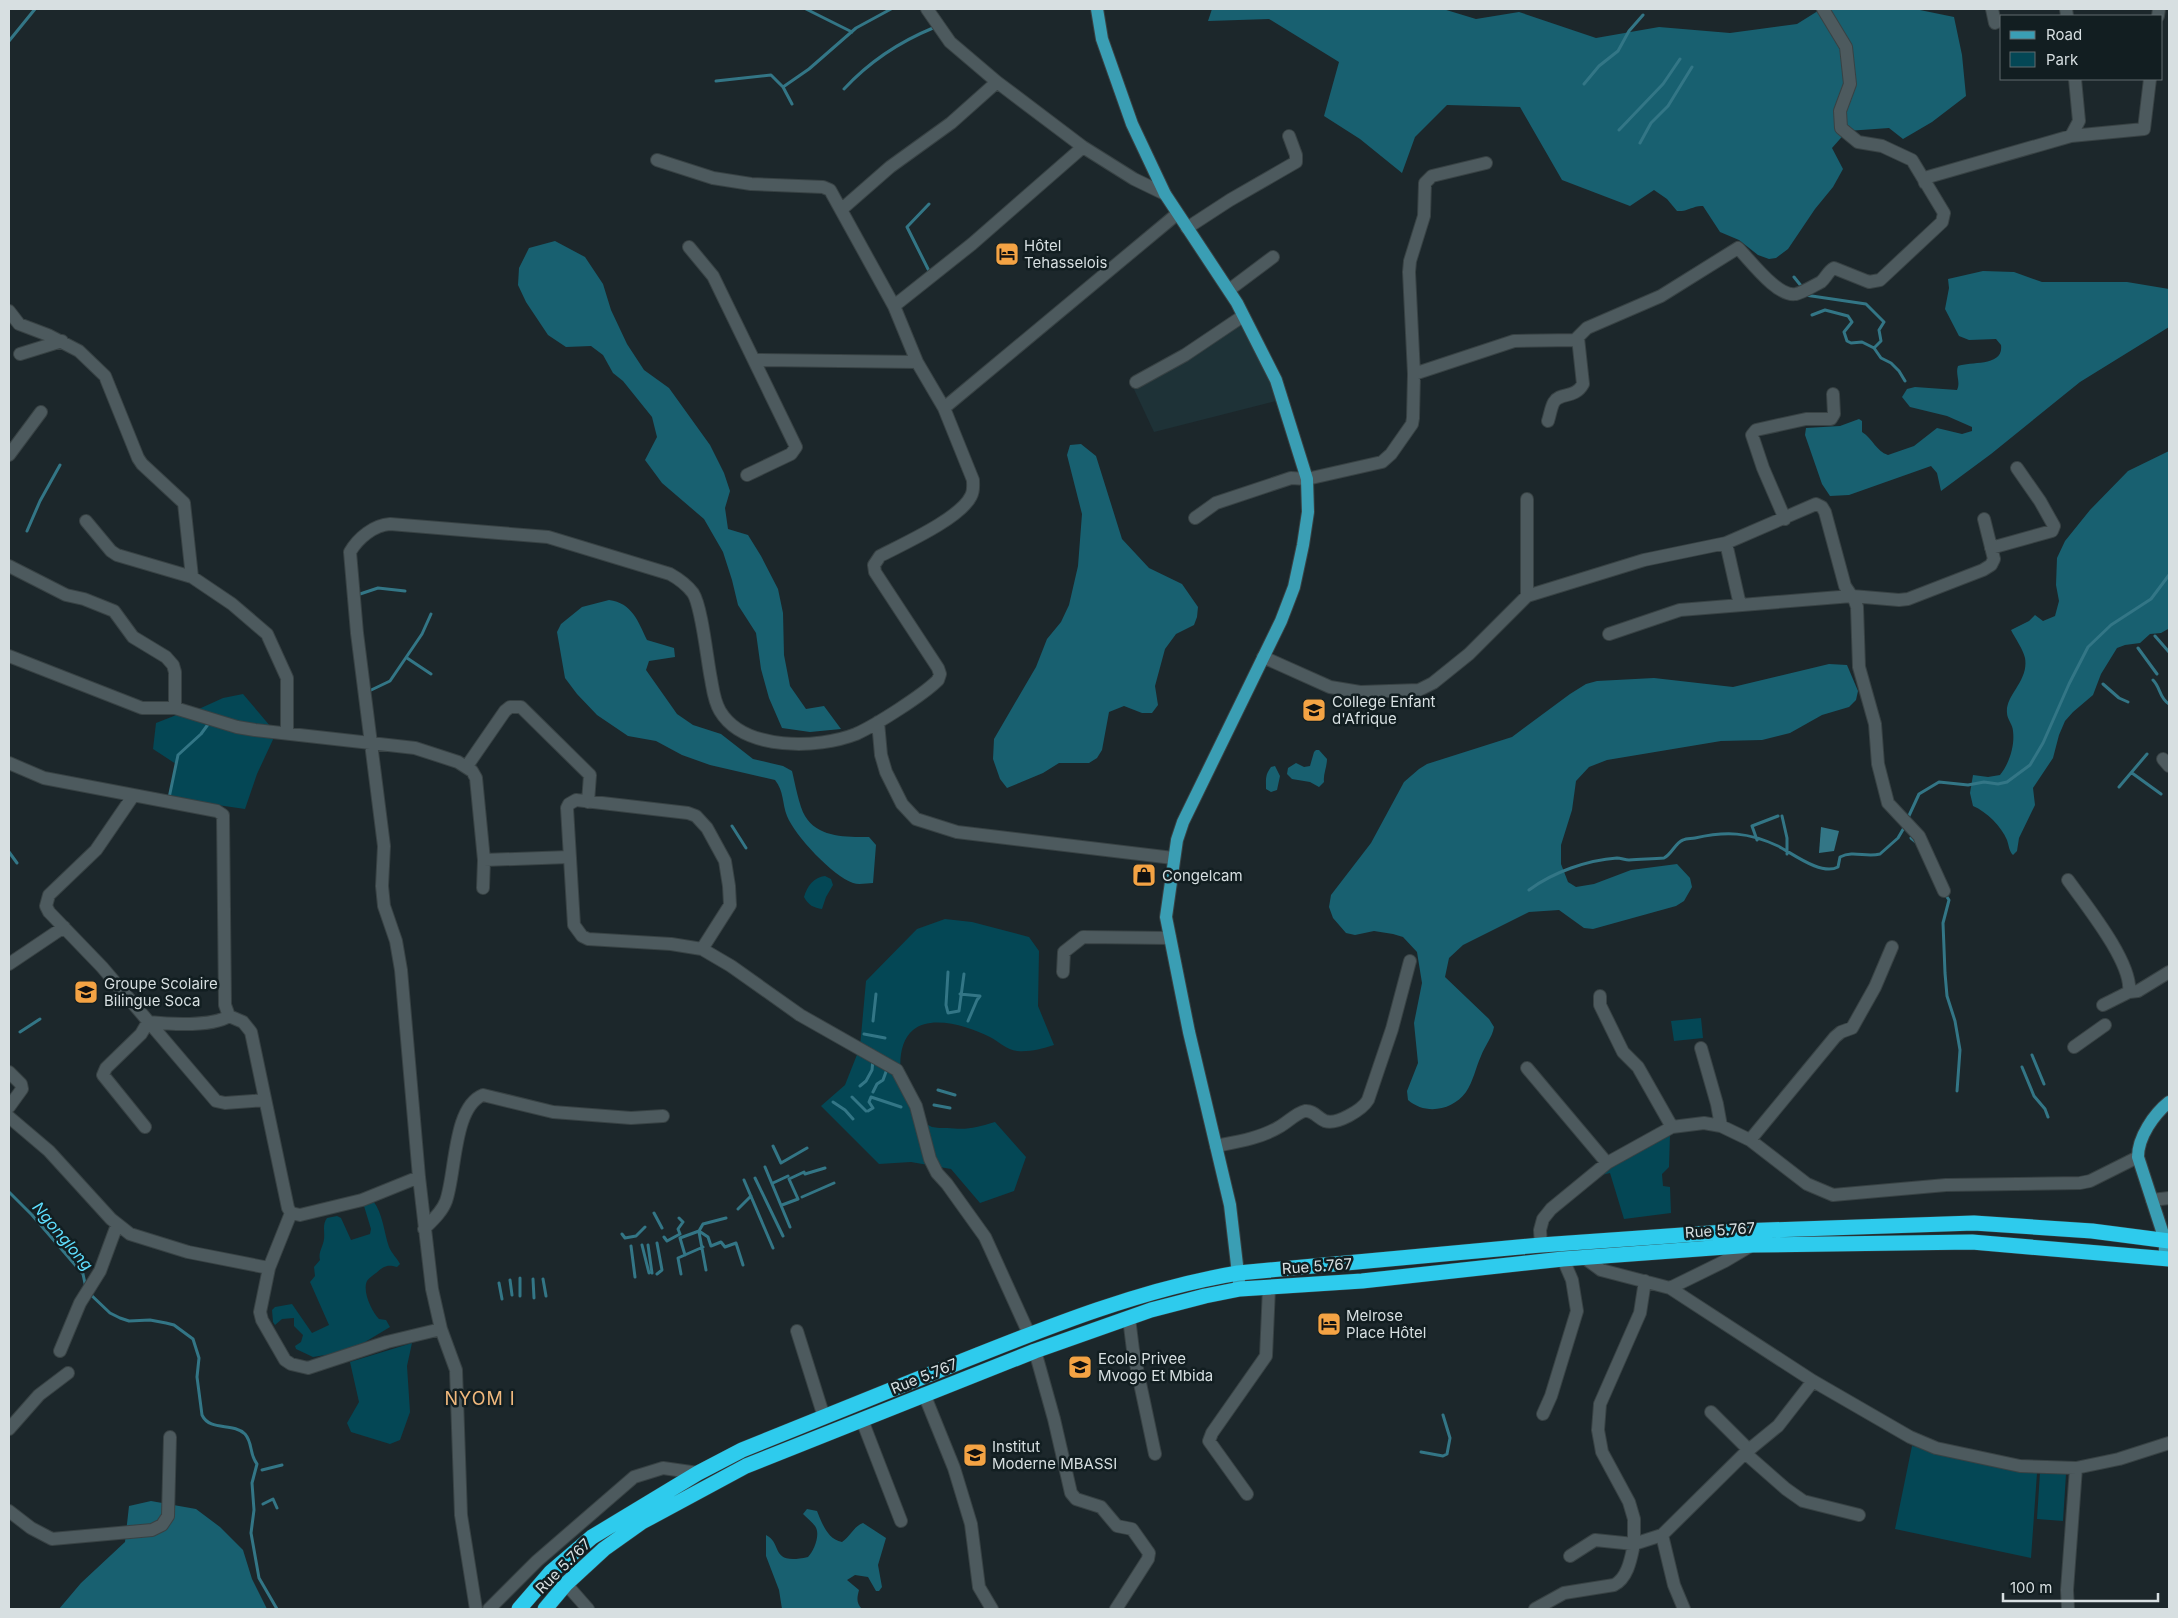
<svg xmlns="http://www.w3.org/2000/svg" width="2178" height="1618" font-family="Inter,sans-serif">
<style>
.built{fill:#1e3237}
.green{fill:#044755}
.forest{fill:#186070}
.water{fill:#337686}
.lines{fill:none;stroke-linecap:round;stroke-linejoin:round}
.stream{stroke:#337686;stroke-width:3}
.minor-casing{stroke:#384244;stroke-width:14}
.major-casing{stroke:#384244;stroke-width:14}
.highway-casing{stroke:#384244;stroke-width:16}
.minor{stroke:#4d5a5e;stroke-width:12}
.major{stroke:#3a9eb4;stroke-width:12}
.highway{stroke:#2ecbed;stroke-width:15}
.labels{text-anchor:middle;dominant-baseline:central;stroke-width:5;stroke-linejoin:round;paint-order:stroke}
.poi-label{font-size:15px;fill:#d7dfe1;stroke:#121e21;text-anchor:start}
.street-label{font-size:15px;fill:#d7dfe1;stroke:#121e21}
.water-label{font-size:16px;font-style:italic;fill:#5edefe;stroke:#121e21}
.quarter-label{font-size:18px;letter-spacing:1px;fill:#f0b87d;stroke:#121e21}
</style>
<rect width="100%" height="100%" fill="#1c272b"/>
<path class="built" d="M1240,322L1271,381L1276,401L1154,432L1132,385Z"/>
<path class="green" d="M243,694L276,733L257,774L245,809L169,798L176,764L153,749L156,723L179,714L190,713L223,698Z
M825,876L831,879L833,885L826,897L822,909C814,908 808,905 804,897C807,886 814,877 825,876Z
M945,919L972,922L1029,937L1039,951L1038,1006L1054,1045C1041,1049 1030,1052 1017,1051C1007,1050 998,1041 990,1037C970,1027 932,1014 913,1030C888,1051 903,1114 932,1127C936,1128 943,1128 947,1128C968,1130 975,1128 995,1122L1026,1157L1014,1191L980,1203L951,1169L911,1162L879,1164L821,1106L845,1085L860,1047L866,981L917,929Z
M1701,1018L1703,1038L1674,1041L1671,1021Z
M1670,1134L1669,1167L1662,1174L1663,1186L1670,1187L1671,1213L1624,1219L1610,1173L1602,1175L1615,1153Z
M373,1201C383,1213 384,1233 389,1247C392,1254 397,1258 400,1264L397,1267C387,1264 384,1266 376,1273C373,1275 369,1278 367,1281C362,1291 372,1312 379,1319L386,1320L390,1327L365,1342L338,1353L313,1357L296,1349L295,1346L301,1342L303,1335L294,1326V1318L282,1319L275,1325L273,1322L272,1310L275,1307L292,1304L312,1333L329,1325L310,1282L315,1276L314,1267L320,1260C318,1252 323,1247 324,1239C325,1231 322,1225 327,1218L337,1216L341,1218L351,1240L370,1234L371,1229L364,1206L367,1203Z
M412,1343L407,1366L410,1412L400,1440L390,1444L351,1432L347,1423L359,1402L350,1362Z
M1912,1446L2037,1473L2031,1558L1895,1529Z
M2040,1472L2066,1474L2063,1521L2037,1519Z"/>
<path class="forest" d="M1212,9H1443L1476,19L1519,12L1596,38L1659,27L1730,33L1797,24L1821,9H1915L1954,17L1962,55L1966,96L1932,122L1903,139L1889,128L1847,131L1832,148L1843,169L1833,187L1815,209L1788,249L1776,258L1769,259L1758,255L1739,240L1720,232L1703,206C1694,205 1687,212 1677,211L1667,199L1654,190L1630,206L1562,180L1520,107L1447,105L1415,137L1402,173L1360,139L1324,116L1339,62L1269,19L1208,21Z
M555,241L585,257L603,284L611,310L627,344L644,370L669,388L710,445L724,473L730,491L725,508L728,529L748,535L761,556L778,589L783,613L784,655L790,686L806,709L824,706L841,729L810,732L782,728L769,698L761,669L756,633L738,605L732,580L723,552L704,519L662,483L645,460L657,437L652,417L623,381L613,373L603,355L591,346L566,347L548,335L526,302L518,285L519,268L529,248Z
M1983,271L2014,272L2042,282H2127L2169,289V327L2080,382L1991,454L1941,491L1937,473L1931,466L1849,495L1830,496L1822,484L1805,435L1806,428L1840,426L1859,419L1862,421V432C1873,439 1876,451 1888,455L1914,446L1937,428L1962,434L1972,431V427L1947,416L1910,407L1902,397L1907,389L1915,387L1957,390C1961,382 1955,374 1958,366C1971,361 2004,367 2001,345L1996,339L1969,340L1959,336L1945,309L1949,288L1948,279Z
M1081,444L1096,456L1122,539L1149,568L1182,584L1198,607L1197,617L1194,625L1176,634L1165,649L1155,686L1158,705L1152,713H1142L1124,706L1109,712L1102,750L1097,758L1089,763H1059L1043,773L1007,788L1000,779L993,759L994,739L1036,667L1047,639L1061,622L1069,605L1078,566L1082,514L1067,455L1070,445Z
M2169,451L2168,629L2161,633L2150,634L2140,643L2125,645L2117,648L2101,674L2093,695L2073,712L2065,721L2059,735L2053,758L2033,788L2035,805L2019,838L2017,851L2013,855C2009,851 2009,846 2007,840C2001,826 1987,812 1973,806L1970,793L1973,775L1988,777L2000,775C2009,764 2015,746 2013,731C2013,725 2007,719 2007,713C2005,695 2029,681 2025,658C2023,649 2015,638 2011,630L2029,621L2035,615L2043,621L2055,616L2059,601L2056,585L2057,558L2065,541L2090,510L2128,471Z
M609,600C632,603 638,621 647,640L674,648L675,657L649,661L646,670L677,714L693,725L721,734L753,759L783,766L792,771C795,783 799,806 805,816C818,838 847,837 869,837L876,845L873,883C867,883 859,885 853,883C833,876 795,836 787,816C782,803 784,791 775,780L710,765L682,755L656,741L628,736L597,715L577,694L565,678L557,632L561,624L582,607Z
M1829,664L1847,665L1858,691L1856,700L1849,707L1822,715L1790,733L1762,740L1721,741L1607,760L1589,767L1576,781L1572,810L1561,845V864L1568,882L1576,887L1594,884L1631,870L1677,864L1690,878L1692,887L1684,901L1676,906L1593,929L1584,928L1559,910L1529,912L1463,945L1449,958L1445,977L1489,1019L1494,1027C1492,1038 1485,1045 1481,1056C1476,1067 1473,1082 1466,1092C1452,1111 1425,1115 1408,1100L1407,1091L1418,1063L1414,1023L1422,983L1417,952L1403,937L1393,934L1374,931L1355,935L1346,933L1333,918L1329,907L1331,895L1371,843L1404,782L1419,769L1427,764L1512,737L1570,694L1586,684L1597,681L1654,678L1733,687Z
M1316,750H1319L1327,759C1327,767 1323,774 1324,782L1319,787L1310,782L1292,779L1287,774L1288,768L1296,763L1304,767L1310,766L1314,752Z
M1275,766L1280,776L1277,790L1271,792L1266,789C1266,779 1265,775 1271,767Z
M151,1501L196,1509L220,1527L243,1550L252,1579L267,1609H59L81,1583L125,1542L129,1506Z
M807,1509L817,1511C822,1523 827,1539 842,1542C850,1537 854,1526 863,1523L886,1538L878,1565L882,1587L879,1591H876L868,1577L855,1575L847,1580L859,1590C857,1598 856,1603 862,1609H782L779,1590L766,1556V1535C783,1543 769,1566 808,1557C814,1551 821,1534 815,1526C812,1522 807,1518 803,1514Z"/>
<path class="water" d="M1821,827L1839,831L1834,851L1819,853Z"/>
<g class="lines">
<path class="stream" d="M806,9L852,32
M9,41L35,9
M716,81L771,75L783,87L792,104
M1584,84L1599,66L1618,51L1629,31L1643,15
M783,87L809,69L856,28L891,9
M844,89C869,62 899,42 933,28
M1619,130L1663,84L1680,59
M1640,143L1651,123L1668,106L1692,67
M929,204L907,227L930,273
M1794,277L1802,287
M1805,295L1866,304L1884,322L1879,330L1881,341L1874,348
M1812,315L1825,310L1848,316L1852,322L1844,332L1847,341L1851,343L1862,342L1874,348L1881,358L1891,363L1899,371L1905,381
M27,531L40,501L60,465
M357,595L378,588L405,591
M2155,636L2169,652
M2138,648L2157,674
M407,658L431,674
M2153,680C2161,688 2159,698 2169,704
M2103,684L2119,698L2128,702
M367,692L390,681L422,634L431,614
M2132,773L2161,794
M2119,787L2147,754
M169,798L178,755L201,734L209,723
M1782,816L1787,838V854
M1907,820L1919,794L1939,782L1968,785L1984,782L1998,784L2007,782L2030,765L2043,743L2069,684L2088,647L2111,625L2151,599L2169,575
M732,826L746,848
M1911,838L1917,843
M1757,840L1752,826L1778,816
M9,852L17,863
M1529,890C1553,872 1588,860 1617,858C1621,858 1625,860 1629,860C1641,859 1652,859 1664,858C1672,854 1675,843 1683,840C1687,838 1691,839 1695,838C1726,831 1748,832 1778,846C1792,853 1821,876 1838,867L1840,857C1854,850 1866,858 1880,854L1898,838L1905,826
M1945,894L1949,900L1943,923L1945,973L1947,996L1955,1021L1960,1050L1957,1091
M948,972L946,1005L948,1013L959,1011L964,974
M960,994L980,996L977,1000L968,1021
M873,1021L876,994
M20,1032L40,1019
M864,1034L885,1038
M2032,1055L2044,1084
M2022,1067L2034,1096L2045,1109L2048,1117
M860,1086L866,1081L872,1070L873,1060
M938,1090L955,1095
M873,1092L877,1084L883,1080L887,1069
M852,1097L866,1111
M833,1102L845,1110L853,1119
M934,1105L950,1108
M868,1111L873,1108L869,1102L871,1097L901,1107
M773,1146L781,1163L807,1148
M765,1167L790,1227
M805,1174L825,1168
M755,1178L783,1236
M744,1180L773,1248
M773,1183L788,1176
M9,1192L32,1215L83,1274L86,1288
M802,1197L834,1183
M782,1205L798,1199L789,1179L804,1172
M738,1209L751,1196
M654,1213L662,1228
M699,1231L703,1224L726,1218
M699,1232L706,1270
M622,1234L625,1238L636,1236L645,1227
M664,1237L667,1241L680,1234L678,1229L683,1222L679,1218
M657,1243L662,1270L657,1274
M642,1245L649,1273
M648,1245L652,1273
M631,1246L635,1277
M685,1255L680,1238L699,1231L708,1237L711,1246L721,1242L725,1247L736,1243L743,1265
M681,1274L678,1258L703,1247
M520,1278V1296
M533,1279L534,1298
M543,1279L546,1296
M510,1280L512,1295
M499,1283L502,1299
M89,1293L110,1313L120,1318L129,1321L150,1320L166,1323L174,1325L193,1339L199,1358L197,1377L202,1415C210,1432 233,1422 245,1434C253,1443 249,1454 257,1464L252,1483L254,1510L251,1533L259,1578L277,1609
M1421,1452L1443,1456L1447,1454L1450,1438L1443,1415
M262,1470L282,1465
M263,1504L273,1499L277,1508"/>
<g class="minor-casing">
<path id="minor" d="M927,9L950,42L997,82L1083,147L1134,179L1165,194
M1992,9L1995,23
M2066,9L2067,16
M2158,16L2159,9
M2071,136L2144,129L2150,79
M1925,183L1924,180L1928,177L2071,136L2079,121L2075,79
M842,209L890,167L951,123L997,82
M1187,228L1230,200L1296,162V155L1289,136
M689,247L713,276L796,447L791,454L747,475
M1229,290L1273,257
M894,306L972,244L1083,147
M9,311L19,324L48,335L79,351L105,376L138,458L142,464L184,503L192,577
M20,354L62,341
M755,360L917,362
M1414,374L1514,341L1575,340L1587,328L1661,296L1738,248C1750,260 1778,298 1796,294C1802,293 1815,285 1821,282C1826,278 1828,271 1834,268L1869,282L1880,280L1942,222L1944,213L1912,160L1882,146L1858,142L1841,128L1840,111L1850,84L1846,47L1823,9
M1136,382L1185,355L1243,316
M944,408L1177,214
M1548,421C1550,415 1551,407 1554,402C1560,392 1575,399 1583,384L1578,338
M9,455L41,412
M1527,499V596
M1195,518L1216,503L1291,478L1307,479L1382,462L1391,454L1412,424L1413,418L1414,374L1409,272L1410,261L1424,216L1425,183L1432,176L1486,163
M1785,519L1763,468L1752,435L1756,430L1806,419H1831L1834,414L1833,394
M86,521L111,551L117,555L192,577L232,604L267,634L287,678V733
M1726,543L1740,605
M1991,548L2052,531L2054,526L2040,501L2017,468
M9,566L66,595L84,599L114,611L133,637L166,657L173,665L175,672V708
M1609,634L1680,610L1852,596L1899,600L1908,599L1983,570L1991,565L1994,559L1984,519
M9,656L142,708H175L237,727L255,730L415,748L458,762L472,771L476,778L484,860L483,888
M1263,657L1330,687L1360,692L1419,690L1433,683L1469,654L1527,596L1644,560L1726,543L1816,504L1822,507L1825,512L1845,586L1855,601L1857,607L1859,667L1875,724L1878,764L1888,803L1919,836L1944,891
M878,722L881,755L886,772L902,804L916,819L957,832L1173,858
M2163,759L2169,766
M9,763L44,778L217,811L223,815L225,1005L229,1016L243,1022L251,1032L288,1208L291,1213
M467,766L505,711L510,707H521L590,775L588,802
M133,796L96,850L49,895L46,906L49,912L102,967L216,1101L225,1103L265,1100
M484,860L569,857
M2068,880C2085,904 2133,963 2129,992L2103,1005
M702,949L730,905L729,886L725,861L707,828L696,816L688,813L576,800L569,804L567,808L574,925L582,936L588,939L671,944L702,949L731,966L800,1015L897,1070L916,1106L930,1159L937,1173L947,1184L985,1237L1029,1334
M9,964L64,927
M1063,972L1064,952L1083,937L1170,938
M2129,992L2138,991L2169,972
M1600,996V1005L1623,1052L1638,1067L1672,1127
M148,1022C168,1024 212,1027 229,1016
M2074,1047L2105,1025
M1701,1048L1717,1104L1721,1126
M1527,1068L1607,1163
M9,1072L21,1084L22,1089L9,1107
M9,1117L49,1151L111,1219L130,1234L188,1252L269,1268
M145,1127L103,1075L106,1068L141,1034L148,1022
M1750,1140L1835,1037L1841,1032L1852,1028L1875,987L1892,947
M1216,1146C1236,1142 1261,1138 1279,1127C1287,1123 1296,1113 1305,1111C1313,1110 1318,1118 1325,1121C1337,1125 1362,1110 1368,1100L1392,1029L1410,961
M2152,1200L2169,1198
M291,1213L269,1268L260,1312L262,1320L285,1360L291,1364L308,1368L387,1342L441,1329
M291,1213L300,1215L362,1200L419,1177
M424,1229C432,1221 442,1212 446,1201C456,1173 453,1107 483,1095L553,1112L631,1118L663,1116
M1541,1245L1540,1230L1543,1219L1551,1209L1607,1163L1672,1127L1704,1123L1721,1126L1750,1140L1807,1184L1833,1195L1946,1185L2080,1183L2090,1181L2138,1157
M1586,1259L1601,1270L1670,1288L1813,1381L1910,1437L1936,1448L2020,1466L2076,1468L2119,1459L2169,1443
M1670,1288L1725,1261L1752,1245
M1129,1318L1133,1350L1155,1454
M797,1331L824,1417
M60,1351L80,1303L100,1271L117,1225
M1035,1351L1054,1419L1071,1493L1076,1499L1101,1507L1117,1526L1132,1529L1149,1553L1148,1559L1116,1609
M924,1394L954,1468L971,1524L979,1587L992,1609
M1711,1412L1749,1450
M1543,1414L1551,1396L1577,1311L1572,1280L1563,1259
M862,1420L901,1521
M9,1429L39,1395L68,1373
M1745,1453L1778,1426L1813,1381
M1247,1494L1209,1441L1212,1433L1266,1356L1269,1288
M9,1511L31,1528L52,1539L152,1530L162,1525L168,1516L170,1437
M1662,1535L1674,1585L1684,1609
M1570,1556L1595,1540L1634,1544V1519L1629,1502L1602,1452L1598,1430L1600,1404L1640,1313L1645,1281
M566,1584L588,1609
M476,1609L461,1515L456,1370L441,1329L432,1289L419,1177L401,970L396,941L384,906L382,886L384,846L357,633L350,552C358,538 374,525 390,524L548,537L670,574C679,579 687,585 693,593C702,607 707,660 711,679C713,690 714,701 720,711C744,751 818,749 856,734C876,725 923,695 938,680L940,674L938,668L875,572L874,565L880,556C903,544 961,518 971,496C974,491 973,486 973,480L944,408L917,362L894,306L830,190L823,187L751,184L713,178L657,160
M489,1609L537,1561L634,1477L663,1468L698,1473
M1535,1609L1564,1593L1614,1585C1628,1578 1631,1558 1634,1544L1662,1535L1745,1453L1786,1489L1803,1501L1859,1515
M2068,1609L2067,1590L2076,1468"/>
</g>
<g class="major-casing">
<path id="major" d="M1097,9L1102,39L1132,124L1165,194L1237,303L1276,380L1307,479L1308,512L1303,545L1294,587L1281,621L1183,822L1177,840L1166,917L1189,1032L1230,1205L1239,1282
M2165,1258V1240L2138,1157C2138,1137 2154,1114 2169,1102"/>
</g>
<g class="highway-casing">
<path id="highway" d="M519,1609L551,1572L592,1537L698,1473L742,1450C815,1421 887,1391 960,1362C1050,1326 1142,1289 1238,1273L1541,1245L1739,1231L1974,1223L2092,1231L2169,1241
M545,1609L566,1584L604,1549L642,1522L746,1466L1035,1351L1151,1310L1205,1296L1240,1289L1362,1281L1563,1259L1753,1245L1972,1242L2169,1259"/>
</g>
<use href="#minor" class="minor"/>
<use href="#major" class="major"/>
<use href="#highway" class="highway"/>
</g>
<defs>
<g id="hotel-square" transform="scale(1.25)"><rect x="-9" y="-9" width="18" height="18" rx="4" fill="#f4a344" stroke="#121e21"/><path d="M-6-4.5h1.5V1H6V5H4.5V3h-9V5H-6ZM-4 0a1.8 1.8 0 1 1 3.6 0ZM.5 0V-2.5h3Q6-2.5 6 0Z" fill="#111"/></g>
<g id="school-square" transform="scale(1.25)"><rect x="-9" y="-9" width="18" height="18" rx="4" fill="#f4a344" stroke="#121e21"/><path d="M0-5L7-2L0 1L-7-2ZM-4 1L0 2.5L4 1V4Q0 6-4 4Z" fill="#111"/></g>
<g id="shop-square" transform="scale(1.25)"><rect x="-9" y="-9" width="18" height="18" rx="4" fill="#f4a344" stroke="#121e21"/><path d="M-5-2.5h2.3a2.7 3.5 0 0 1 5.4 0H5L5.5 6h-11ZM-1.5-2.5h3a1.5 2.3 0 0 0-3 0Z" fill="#111"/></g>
<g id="university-square" transform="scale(1.25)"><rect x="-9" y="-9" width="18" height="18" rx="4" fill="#f4a344" stroke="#121e21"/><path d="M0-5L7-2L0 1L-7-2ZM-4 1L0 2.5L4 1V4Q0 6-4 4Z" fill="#111"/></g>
</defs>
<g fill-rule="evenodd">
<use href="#hotel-square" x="1007" y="254"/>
<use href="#school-square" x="1314" y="710"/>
<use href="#shop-square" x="1144" y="875"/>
<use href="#school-square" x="86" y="992"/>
<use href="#hotel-square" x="1329" y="1324"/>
<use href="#school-square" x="1080" y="1367"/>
<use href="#university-square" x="975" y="1455"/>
</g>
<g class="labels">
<g class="poi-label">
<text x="1024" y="245">Hôtel<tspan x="1024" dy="17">Tehasselois</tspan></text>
<text x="1332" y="701">College Enfant<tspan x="1332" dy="17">d'Afrique</tspan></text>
<text x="1162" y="875">Congelcam</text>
<text x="104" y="983">Groupe Scolaire<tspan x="104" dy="17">Bilingue Soca</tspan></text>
<text x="1346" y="1315">Melrose<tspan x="1346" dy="17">Place Hôtel</tspan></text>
<text x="1098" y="1358">Ecole Privee<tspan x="1098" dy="17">Mvogo Et Mbida</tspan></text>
<text x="992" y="1446">Institut<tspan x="992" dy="17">Moderne MBASSI</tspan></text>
</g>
<g class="street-label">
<text transform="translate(1720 1230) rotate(-4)">Rue 5.767</text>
<text transform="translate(1317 1266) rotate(-4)">Rue 5.767</text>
<text transform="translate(924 1376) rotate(-22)">Rue 5.767</text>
<text transform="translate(563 1566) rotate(-45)">Rue 5.767</text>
</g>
<g class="water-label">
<text transform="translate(63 1236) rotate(50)">Ngonglong</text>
</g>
<g class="quarter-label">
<text x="480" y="1398">NYOM I</text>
</g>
</g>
<rect width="2178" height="1618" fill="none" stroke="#d7dfe1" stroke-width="20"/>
<rect x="2000" y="15" width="162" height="65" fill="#121e21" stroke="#616b6e"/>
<rect x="2010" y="31" width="25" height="8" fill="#3a9eb4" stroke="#616b6e"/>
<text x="2046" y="40" font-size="15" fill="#d7dfe1">Road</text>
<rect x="2010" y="52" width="25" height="15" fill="#044755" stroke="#616b6e"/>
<text x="2046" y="65" font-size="15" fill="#d7dfe1">Park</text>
<path d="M2003 1593v8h155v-8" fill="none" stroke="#d7dfe1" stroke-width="2.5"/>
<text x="2010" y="1593" font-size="15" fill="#d7dfe1" stroke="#121e21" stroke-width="4" paint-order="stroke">100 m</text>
</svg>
